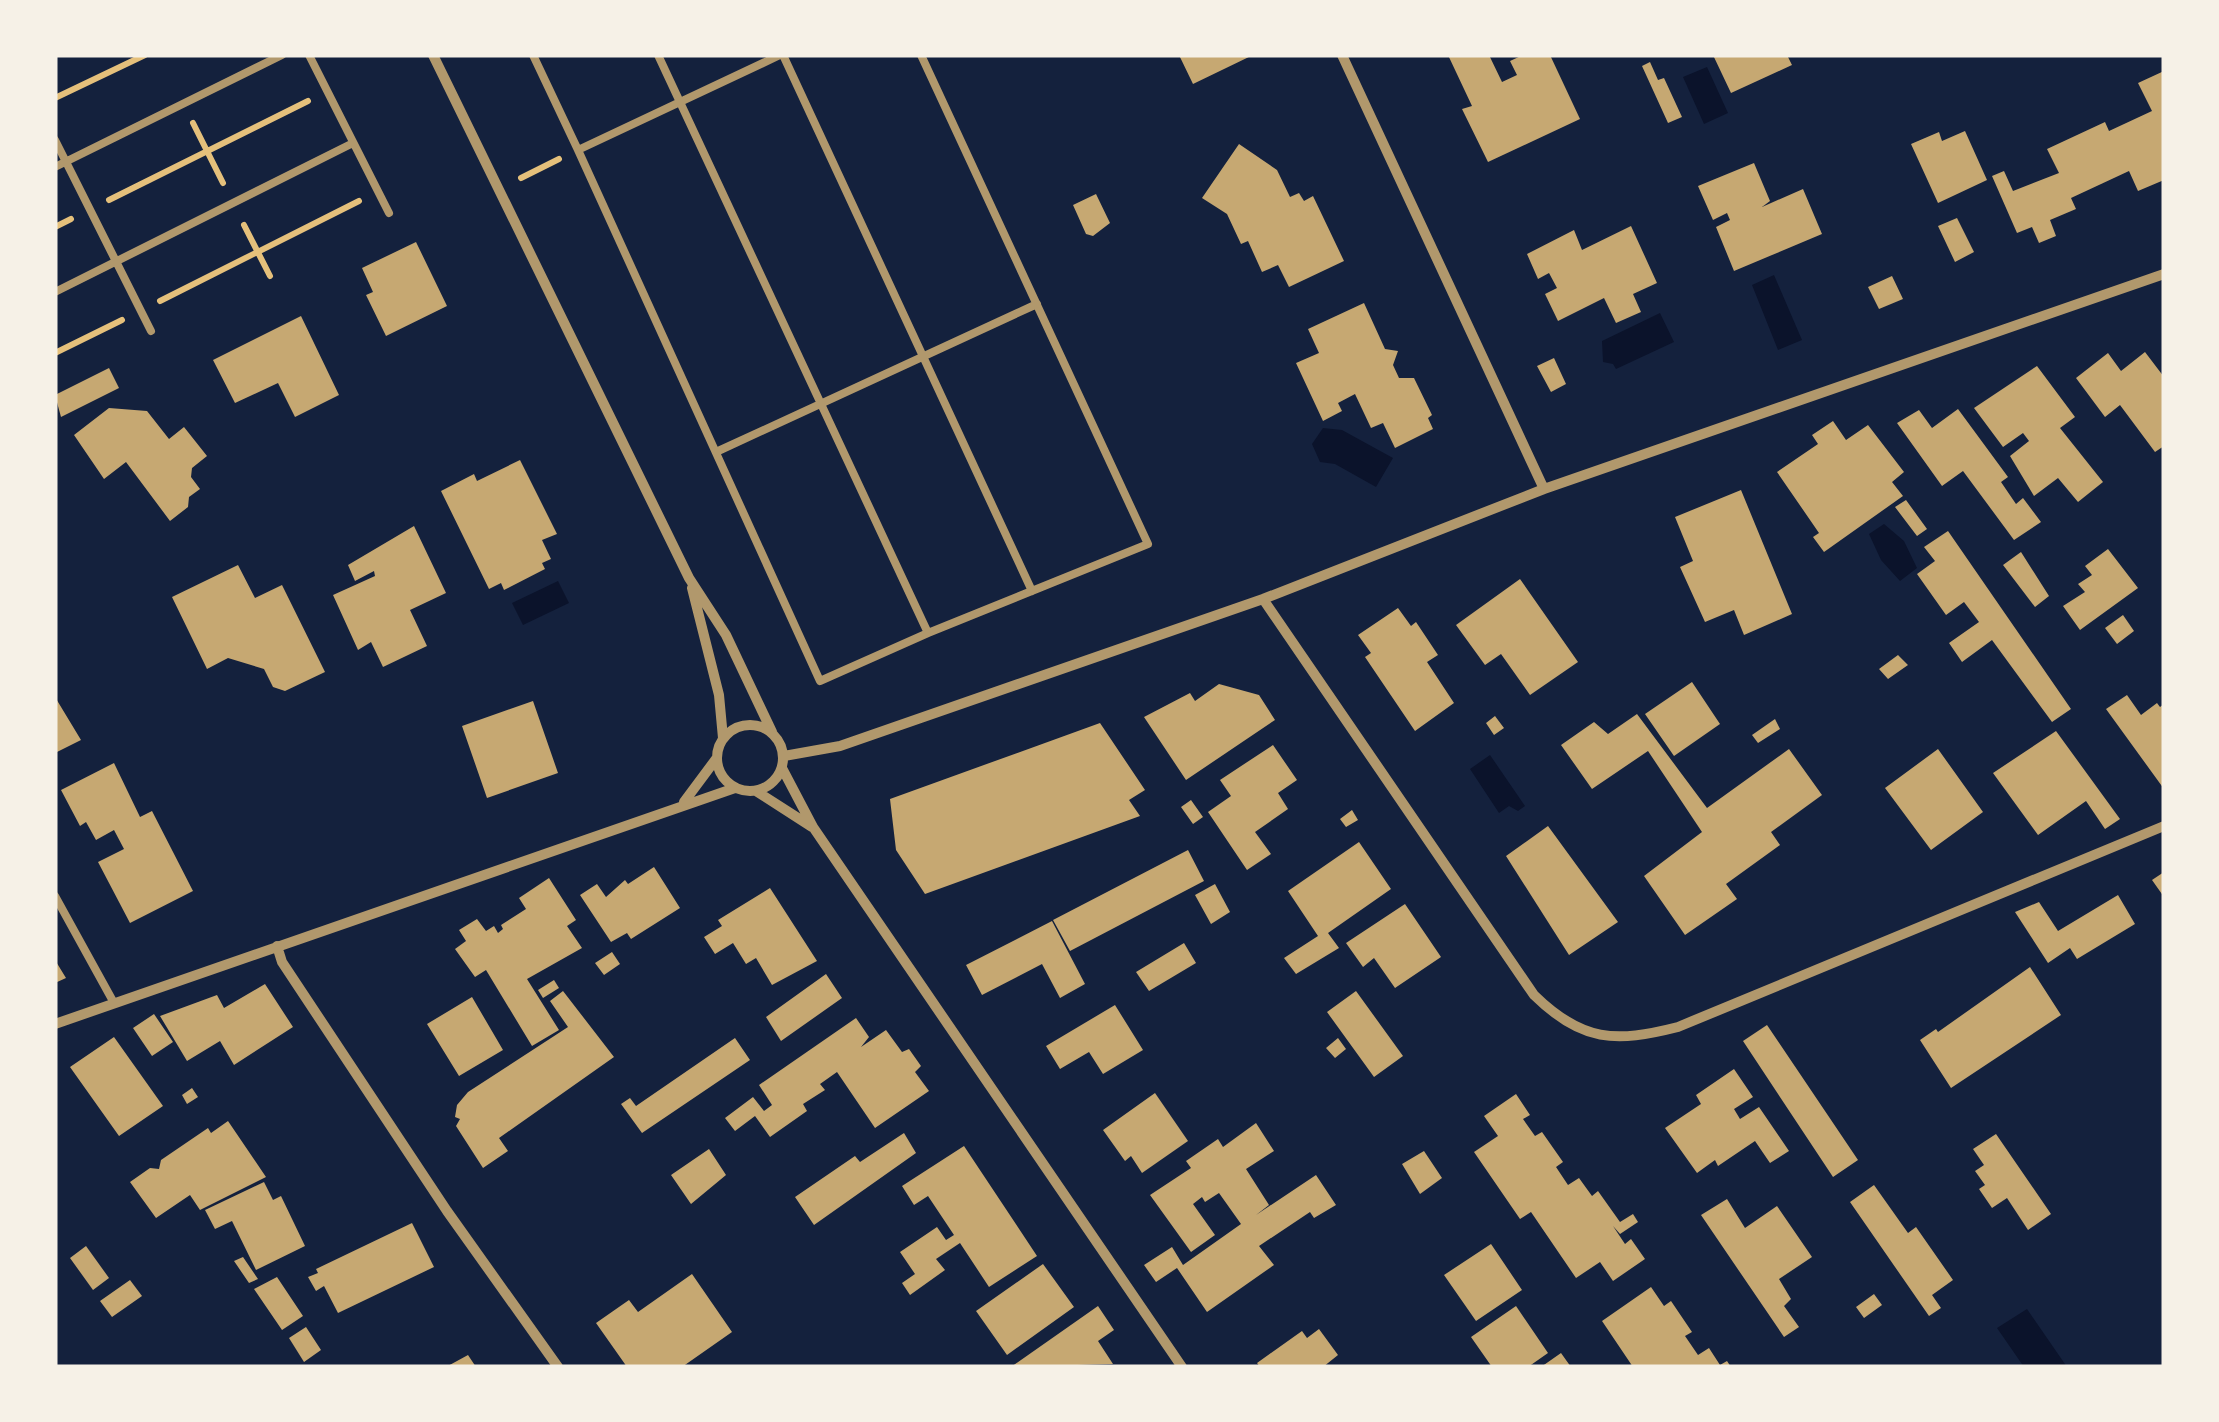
<svg xmlns="http://www.w3.org/2000/svg" width="2219" height="1422" font-family="Poppins,sans-serif">
<style>
.water{fill:#0b132b}
.building{fill:#c6a872}
.lines{fill:none;stroke-linecap:round;stroke-linejoin:round}
.path{stroke:#e5c07b;stroke-width:6}
.service{stroke:#b1986c;stroke-width:8}
.minor{stroke:#b1986c;stroke-width:10}
</style>
<rect width="100%" height="100%" fill="#14213d"/>
<path class="water" d="M1707,67L1728,113L1704,124L1683,77Z
M1774,275L1802,340L1778,350L1752,285Z
M1660,313L1674,342L1616,369L1613,364L1603,362L1602,341Z
M1323,428L1342,430L1393,458L1376,487L1335,464L1320,462L1312,444Z
M1884,524L1904,541L1917,568L1900,581L1881,560L1869,534Z
M558,581L569,603L523,625L512,603Z
M1490,755L1525,806L1518,811L1509,806L1499,813L1470,769Z
M2027,1309L2067,1367H2024L1997,1328Z"/>
<path class="building" d="M1179,55H1253L1193,84Z
M1448,55H1489L1502,82L1517,75L1510,61L1523,55H1550L1580,119L1488,162L1462,109L1472,106Z
M1713,55H1787L1792,65L1731,93Z
M1650,62L1658,80L1664,78L1682,117L1668,123L1642,66Z
M2164,71V180L2138,191L2129,171L2071,198L2076,209L2050,220L2056,236L2039,243L2032,227L2017,233L1992,176L2004,171L2013,191L2059,173L2047,149L2105,122L2109,131L2152,111L2138,83Z
M1965,131L1987,180L1938,203L1911,144L1939,132L1942,141Z
M1239,144L1277,170L1290,197L1299,193L1304,201L1313,196L1344,261L1289,287L1278,265L1262,272L1248,241L1241,244L1227,214L1202,198Z
M1754,163L1770,201L1762,207L1803,189L1822,234L1734,271L1716,227L1730,220L1727,213L1713,220L1698,186Z
M1096,194L1110,223L1093,236L1086,234L1073,205Z
M1957,218L1974,252L1955,262L1938,226Z
M1631,226L1657,283L1633,294L1641,312L1616,323L1604,298L1558,321L1545,294L1557,288L1549,273L1538,279L1527,254L1574,230L1582,250Z
M416,242L447,306L386,336L366,295L373,292L362,268Z
M1892,276L1903,299L1879,309L1868,287Z
M1364,303L1385,349L1398,351L1393,365L1399,378H1414L1432,415L1428,418L1433,429L1395,448L1383,423L1371,428L1355,394L1338,403L1342,411L1323,421L1296,363L1319,353L1308,329Z
M301,316L339,395L295,417L278,383L235,403L213,360Z
M2145,352L2164,377V446L2155,452L2120,405L2105,417L2076,378L2108,353L2121,371Z
M1554,358L1566,384L1551,392L1537,366Z
M2037,366L2075,417L2060,428L2103,482L2078,502L2058,478L2034,496L2010,456L2029,441L2023,433L2003,447L1974,408Z
M109,368L119,388L61,417L55,395Z
M109,408L147,411L169,439L184,427L207,456L192,468L191,477L200,489L189,497L188,507L170,521L126,462L104,479L74,435Z
M1958,409L2008,477L2001,482L2016,504L2023,498L2041,522L2014,540L1963,471L1942,486L1897,423L1919,410L1932,428Z
M1833,421L1846,440L1868,425L1904,472L1892,482L1903,496L1824,552L1813,537L1819,533L1777,472L1818,444L1812,435Z
M520,460L557,534L542,540L551,559L542,563L545,569L504,590L501,583L489,589L441,491L474,474L477,481Z
M1741,490L1792,614L1744,635L1734,610L1705,622L1680,567L1693,561L1675,517Z
M1906,500L1927,529L1917,536L1895,507Z
M414,526L446,593L410,610L427,646L383,667L371,642L358,650L333,595L375,576L374,571L355,581L348,565Z
M1948,531L2071,709L2052,722L1992,640L1962,662L1949,643L1979,622L1964,602L1946,615L1917,574L1935,561L1924,547Z
M2108,549L2138,588L2080,630L2063,606L2085,592L2078,584L2092,575L2085,566Z
M2021,552L2049,596L2035,607L2003,565Z
M238,565L255,598L282,585L325,672L285,691L273,687L264,669L228,658L207,669L172,597Z
M1520,579L1578,662L1530,695L1501,654L1485,665L1456,625Z
M1398,608L1411,626L1416,622L1438,655L1427,662L1454,703L1415,731L1365,657L1371,653L1358,635Z
M2123,615L2134,631L2117,644L2105,628Z
M1898,655L1908,665L1888,679L1879,669Z
M1692,682L1720,724L1674,756L1645,714Z
M1219,684L1259,695L1275,720L1186,780L1144,717L1190,693L1195,701Z
M2127,695L2141,715L2157,703L2160,707L2164,704V789L2106,709Z
M55,697L81,740L55,753Z
M533,701L558,773L487,798L462,726Z
M1637,714L1707,808L1789,749L1822,795L1771,832L1780,845L1726,884L1737,899L1685,935L1644,876L1702,832L1648,751L1592,789L1561,745L1594,722L1608,734Z
M1495,716L1504,728L1494,735L1486,723Z
M1775,719L1780,729L1758,743L1752,735Z
M1100,723L1145,790L1129,800L1140,816L925,894L896,850L890,799Z
M2056,731L2120,819L2105,829L2086,801L2038,835L1993,773Z
M1273,745L1297,780L1278,793L1288,809L1255,832L1271,854L1247,870L1208,812L1231,796L1220,780Z
M1938,749L1983,812L1931,850L1885,788Z
M114,763L140,817L152,811L193,891L130,923L98,862L124,849L114,830L96,840L86,822L80,826L61,790Z
M1191,800L1203,817L1193,824L1181,807Z
M1352,810L1358,820L1346,827L1340,819Z
M1548,826L1618,922L1569,955L1506,856Z
M1359,842L1391,889L1328,933L1339,948L1296,974L1284,958L1318,936L1288,891Z
M1188,850L1204,881L1070,951L1053,920Z
M654,867L680,908L631,939L627,933L611,942L580,895L597,884L606,897L625,880L628,884Z
M2164,872V897L2152,880Z
M549,878L576,920L567,926L582,948L527,979L559,1030L532,1046L486,970L475,977L455,949L466,941L459,930L477,919L486,931L494,926L498,933L503,929L501,925L526,909L519,898Z
M1215,884L1230,912L1211,924L1195,895Z
M770,888L817,961L772,985L756,958L746,964L733,943L715,954L704,937L722,926L718,920Z
M2118,895L2135,924L2077,959L2070,948L2048,963L2015,912L2039,902L2058,931Z
M1405,904L1441,957L1395,988L1374,958L1363,967L1346,943Z
M1052,921L1085,984L1060,998L1042,964L982,995L966,965Z
M1184,943L1196,963L1149,991L1136,972Z
M612,952L620,964L604,975L595,963Z
M55,960L66,978L55,983Z
M2030,967L2061,1015L1951,1088L1920,1040L1936,1029L1938,1032Z
M826,974L842,998L781,1041L766,1017Z
M554,980L559,988L543,998L538,990Z
M265,984L293,1027L234,1065L220,1041L187,1061L160,1016L217,995L224,1008Z
M563,991L614,1057L499,1138L508,1151L483,1168L456,1126L460,1119L455,1117L457,1105L468,1092L568,1027L550,1001Z
M1356,991L1403,1056L1374,1077L1327,1012Z
M472,997L503,1050L459,1076L427,1024Z
M1115,1005L1143,1050L1103,1074L1089,1052L1060,1069L1046,1046Z
M154,1014L173,1042L152,1056L133,1028Z
M856,1018L869,1037L861,1047L886,1030L902,1052L909,1049L921,1066L915,1072L929,1091L875,1128L837,1072L820,1084L825,1090L803,1104L807,1111L770,1137L755,1116L735,1131L725,1118L753,1097L764,1111L772,1105L759,1085Z
M1767,1025L1858,1160L1833,1177L1743,1041Z
M114,1037L163,1106L119,1136L70,1067Z
M735,1038L750,1060L642,1133L621,1104L630,1098L636,1106Z
M1338,1038L1346,1049L1335,1058L1326,1048Z
M1734,1069L1753,1097L1734,1109L1740,1119L1759,1107L1789,1151L1770,1163L1755,1141L1718,1166L1715,1160L1697,1173L1665,1128L1701,1104L1696,1095Z
M192,1088L198,1097L187,1104L182,1095Z
M1155,1093L1188,1141L1142,1173L1131,1156L1125,1161L1103,1130Z
M1516,1094L1530,1115L1523,1119L1535,1136L1542,1132L1563,1162L1556,1167L1568,1185L1579,1178L1592,1196L1598,1191L1620,1222L1633,1214L1638,1222L1620,1234L1613,1226L1625,1244L1631,1239L1645,1259L1613,1281L1600,1262L1576,1278L1531,1212L1520,1219L1474,1152L1498,1136L1484,1116Z
M228,1121L266,1177L200,1210L190,1195L156,1218L130,1182L150,1168L159,1169L161,1160L208,1128L211,1133Z
M1256,1123L1274,1151L1246,1169L1269,1205L1256,1215L1316,1175L1336,1205L1314,1218L1310,1212L1259,1246L1274,1265L1207,1312L1177,1268L1156,1282L1144,1265L1172,1247L1183,1265L1241,1224L1219,1193L1205,1202L1202,1197L1193,1204L1215,1235L1191,1252L1150,1195L1191,1168L1186,1161L1218,1139L1223,1147Z
M904,1133L916,1153L814,1225L795,1197L855,1156L860,1162Z
M1996,1134L2051,1214L2028,1230L2007,1198L1992,1208L1979,1189L1985,1185L1975,1171L1984,1165L1973,1149Z
M964,1146L1037,1256L989,1287L960,1243L936,1259L945,1270L910,1295L902,1283L915,1274L900,1252L937,1227L946,1240L954,1235L928,1196L914,1205L902,1186Z
M709,1149L726,1175L691,1204L671,1175Z
M1424,1151L1442,1178L1420,1194L1402,1164Z
M264,1182L273,1200L281,1196L305,1246L256,1270L232,1221L215,1229L205,1210Z
M1874,1185L1908,1233L1916,1227L1953,1280L1932,1295L1941,1308L1929,1316L1850,1202Z
M1727,1199L1745,1228L1777,1206L1812,1257L1779,1279L1791,1299L1784,1306L1799,1327L1784,1337L1701,1215Z
M412,1223L434,1267L338,1313L324,1286L316,1291L308,1277L318,1273L316,1269Z
M1491,1244L1522,1290L1476,1321L1444,1275Z
M86,1246L109,1278L93,1290L70,1258Z
M243,1257L258,1279L249,1283L234,1261Z
M1043,1264L1074,1307L1007,1355L976,1311Z
M692,1274L732,1332L682,1367H627L596,1323L629,1300L638,1312Z
M277,1277L303,1316L282,1330L254,1289Z
M130,1280L142,1296L112,1317L100,1301Z
M1651,1287L1664,1306L1671,1301L1692,1332L1685,1336L1698,1355L1709,1348L1720,1365L1727,1361L1731,1367H1633L1602,1321Z
M1874,1294L1882,1305L1864,1318L1856,1307Z
M1098,1306L1114,1330L1098,1341L1113,1364L1011,1367Z
M1516,1306L1548,1353L1528,1367H1492L1471,1337Z
M306,1327L321,1350L304,1362L289,1338Z
M1319,1329L1338,1355L1323,1367H1260L1257,1363L1302,1331L1307,1338Z
M1561,1353L1571,1367H1541Z
M468,1355L476,1367H446Z"/>
<g class="lines">
<path class="path" d="M55,98L145,55
M193,123L223,183
M521,178L559,159
M109,200L308,101
M244,225L270,276
M55,227L71,219
M160,301L359,201
M55,353L122,320"/>
<path class="service" d="M309,55L389,213
M533,55L578,150
M658,55L928,633L1148,544L921,55
M780,55L578,150L820,681L928,633
M783,55L1032,591
M55,140L151,331
M55,167L282,55
M55,292L353,143
M716,452L1037,304
M55,896L114,1003"/>
<path class="minor" d="M433,55L689,578L726,635L772,732
M1342,55L1544,489
M692,588L719,695L723,738
M1263,599L1534,995C1582,1042 1615,1043 1678,1027L2164,826
M717 758a33 33 0 1 1 66 0a33 33 0 1 1-66 0Z
M784,756L840,746L1263,599L1544,489L2164,274
M782,768L813,827L1182,1367
M756,791L812,827
M684,802L716,759
M277,946L282,962L447,1211L558,1367
M55,1024L735,788"/>
</g>
<rect width="2219" height="1422" fill="none" stroke="#f6f1e7" stroke-width="115"/>
</svg>
